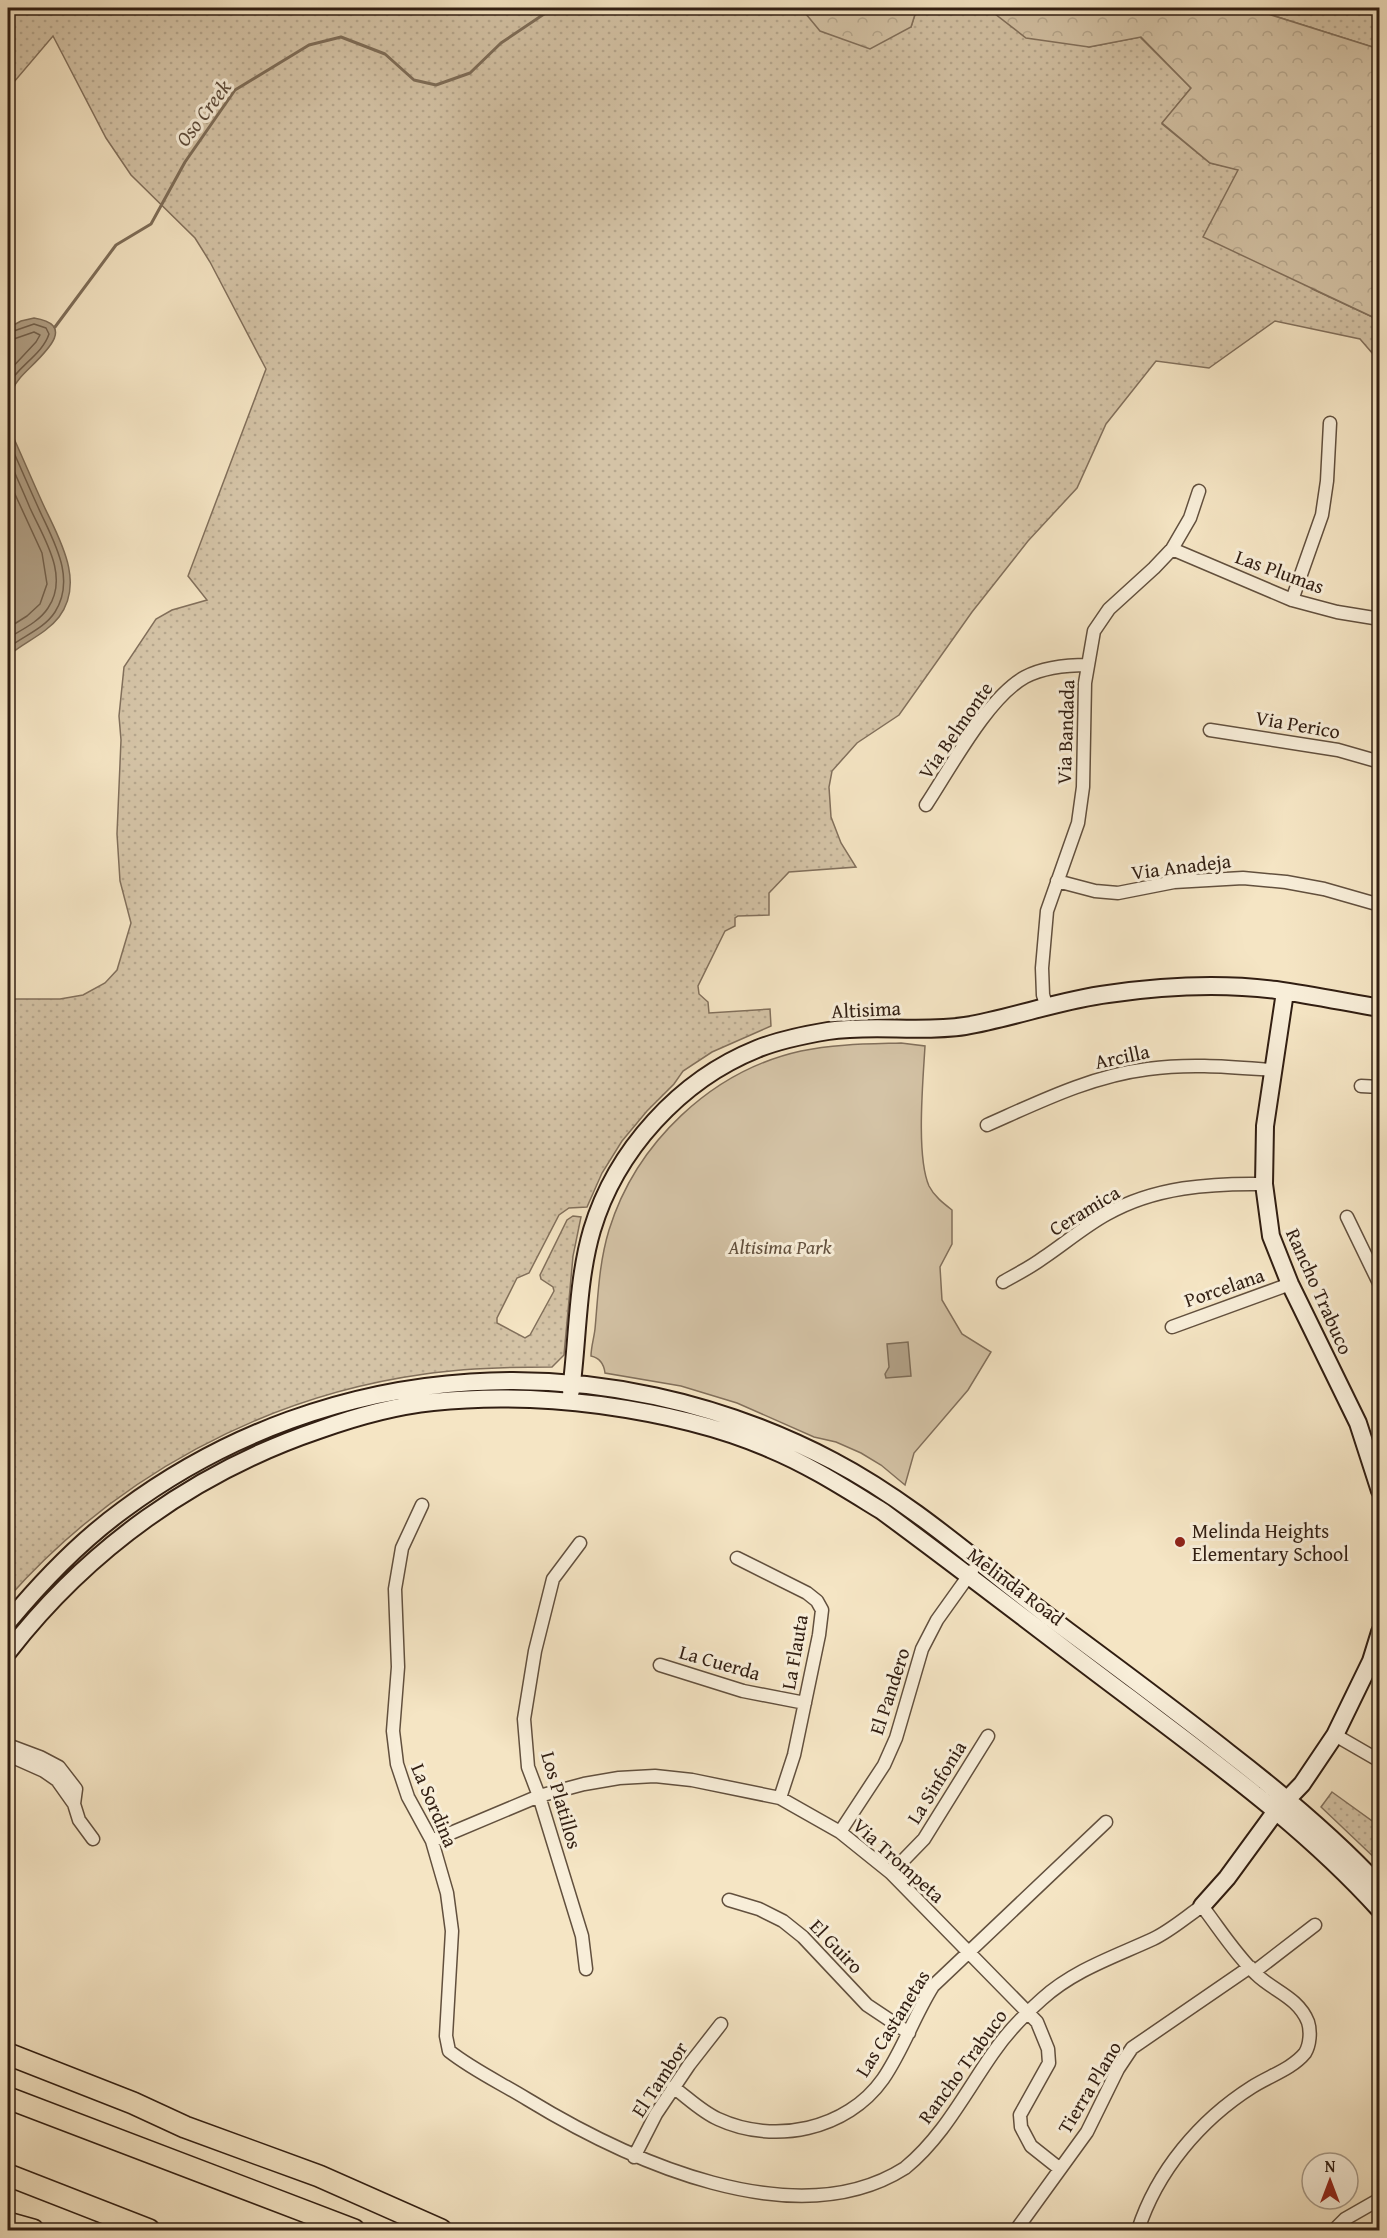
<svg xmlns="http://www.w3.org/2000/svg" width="1387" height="2238" font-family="'Gentium Book Plus',serif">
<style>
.grass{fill:url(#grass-dots);stroke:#82705c;stroke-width:1.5}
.forest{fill:url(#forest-crowns);stroke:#82705c;stroke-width:1.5}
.green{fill:#d4c3a6;stroke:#82705c;stroke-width:1.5}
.water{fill:#b2a187;stroke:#7e6d58;stroke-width:1.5}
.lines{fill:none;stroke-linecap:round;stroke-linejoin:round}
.shore{stroke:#72604c;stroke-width:1.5}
.stream{stroke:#7e6d58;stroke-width:3}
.street-casing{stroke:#62503e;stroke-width:15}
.secondary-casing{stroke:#311e12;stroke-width:20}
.highway-casing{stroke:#311e12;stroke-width:24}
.street{stroke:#f8eed9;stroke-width:12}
.secondary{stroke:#f8eed9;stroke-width:16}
.highway{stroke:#f5e5c4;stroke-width:21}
.poi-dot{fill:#8f2418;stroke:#f8eed9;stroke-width:2}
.labels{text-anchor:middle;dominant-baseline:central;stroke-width:6;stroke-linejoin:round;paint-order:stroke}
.street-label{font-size:20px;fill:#311e12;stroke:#f8eed9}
.park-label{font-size:20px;font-style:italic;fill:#62503e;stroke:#f8eed9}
.poi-label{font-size:20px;fill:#311e12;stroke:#f8eed9;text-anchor:start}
.water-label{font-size:21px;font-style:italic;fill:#5e4c3b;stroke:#f8eed9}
</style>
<defs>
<pattern id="grass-dots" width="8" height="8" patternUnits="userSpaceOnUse" patternTransform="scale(1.5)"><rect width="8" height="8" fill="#d4c3a6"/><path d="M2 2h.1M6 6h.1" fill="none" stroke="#b6a78e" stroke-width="1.8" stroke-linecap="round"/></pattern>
<pattern id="forest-crowns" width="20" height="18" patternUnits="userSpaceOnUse" patternTransform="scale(1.5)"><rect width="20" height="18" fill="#d4c3a6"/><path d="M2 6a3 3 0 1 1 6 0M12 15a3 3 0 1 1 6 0" fill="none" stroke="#b6a78e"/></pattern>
</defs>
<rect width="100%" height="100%" fill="#f5e5c4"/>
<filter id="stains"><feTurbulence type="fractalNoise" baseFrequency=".00333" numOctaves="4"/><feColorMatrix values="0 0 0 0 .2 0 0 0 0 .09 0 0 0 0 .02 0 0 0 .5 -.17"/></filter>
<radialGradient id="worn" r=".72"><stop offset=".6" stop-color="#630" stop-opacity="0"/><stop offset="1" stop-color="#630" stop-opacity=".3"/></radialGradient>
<path class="grass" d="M8,8H802L911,27L917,8H991V10L1089,47L1140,37L1191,88L1162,124L1210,163L1238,169L1312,289L1379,320V361L1360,339L1275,321L1209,368L1156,361L1106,424L1077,488L1028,541L972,612L899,715L857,743L832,771L829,787L831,817L841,843L856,867L789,872L769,893V915L738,916L735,918V926L725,931L698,986L699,994L708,1002L709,1013L770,1009L771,1026L712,1052L683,1071L674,1084L647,1111L622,1141L602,1173L587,1207L569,1208L559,1215L529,1273L517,1278L497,1318V1323L525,1338L530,1335L554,1291L553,1287L541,1279L540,1275L567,1220L573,1216L581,1217L573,1256L564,1355L552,1367C509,1367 467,1368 425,1374C264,1396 115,1477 8,1598V999H60L83,995L105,983L117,970L131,923L120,881L117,834L121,740L119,716L124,667L156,619L172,610L207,600L188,576L266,369L210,262L195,238L131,175L106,138L53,36L8,89Z
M1249,8H1379V49Z
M1332,1792L1379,1826V1862L1321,1807Z"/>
<path class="forest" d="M801,8H917L911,27L870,49L820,31Z
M991,8H1249L1379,49V320L1203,237L1238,170L1210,163L1162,123L1191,88L1141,37L1089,47L1026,38L990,10Z"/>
<path class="green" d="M901,1043L925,1046C923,1081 916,1156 929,1186C934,1196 943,1203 952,1210V1244L940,1267L942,1300L962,1334L991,1352L968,1390L914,1453L905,1485L881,1465L861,1453L836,1442L814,1437L737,1403L681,1386L605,1373C604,1364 600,1358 591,1356C591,1347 594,1338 595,1329C598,1296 599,1263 609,1230C636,1143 711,1071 801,1051C834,1044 867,1044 901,1043Z"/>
<path class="water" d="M34,318C84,326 33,362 20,378C13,386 10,394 8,404V328L21,321Z
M8,421L11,432C22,456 32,480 43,504C58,537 86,581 59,617C46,634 24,642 8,656Z
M908,1342L911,1376L886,1378L885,1374L889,1367L887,1344Z"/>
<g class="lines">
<path class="shore" d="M8,333L34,324L46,328L49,334C42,355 18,366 8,385
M8,341L34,332L40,335L36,342L8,372
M8,439C18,462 28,485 38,507C52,539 77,577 55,612C44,629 23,636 8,648
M8,457C15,474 23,491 30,508C43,537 70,576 48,608C39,622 21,630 8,638
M8,479L42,553L47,584L40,604L27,616L8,628"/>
<path class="stream" d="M55,327L116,245L151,224L185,162L235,90L309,45L341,37L385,54L414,80L436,85L470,73L501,43L553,8"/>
<g class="street-casing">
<path id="street" d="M1172,549L1292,600L1337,612L1380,619
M1292,600L1322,515L1327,481L1330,423
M1210,730L1338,750L1380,762
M926,805C950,769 987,698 1025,677C1044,667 1066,665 1088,665
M1057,881L1095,891L1118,893L1174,882L1243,878L1286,882L1324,889L1380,905
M1047,1007L1043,995L1042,968L1047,911L1078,823L1083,787L1085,683L1094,631L1109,609L1154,568L1172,549L1190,518L1199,491
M1361,1086L1380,1087
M987,1125C1039,1102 1091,1076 1148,1069C1190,1063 1231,1067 1273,1070
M1347,1217L1380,1285
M1003,1282C1017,1274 1031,1267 1043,1258C1064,1244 1085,1226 1107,1214C1154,1187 1211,1183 1264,1184
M1172,1327L1290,1284
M422,1505L402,1548L395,1589L398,1667L393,1731L397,1764L408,1797L432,1841L447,1893L452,1931L446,2036L449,2051C473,2070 501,2083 527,2099C627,2160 795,2238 905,2168C943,2137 965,2093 993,2053C1006,2034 1024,2015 1042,1999C1074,1970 1114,1957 1153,1939C1170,1931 1186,1917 1202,1906C1219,1928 1235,1954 1256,1974C1273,1991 1298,1997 1308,2022C1311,2031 1310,2045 1305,2053C1292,2069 1269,2076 1252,2087C1200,2120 1157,2171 1138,2230
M580,1543L553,1579L535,1651L524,1719L528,1767L539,1796L582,1936L586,1969
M737,1558L807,1593L817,1601L822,1610L819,1635L794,1755L780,1798
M660,1665L743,1691L805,1703
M1335,1735L1380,1761
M8,1745L40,1757L59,1767L76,1789L74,1804
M8,1755L44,1771L57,1780L74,1804L79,1820L93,1839
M840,1832L884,1765L896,1738L922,1649L937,1620L972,1571
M432,1841L539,1796L584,1784L619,1778L655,1776L692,1780L780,1798L840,1832L891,1873L1037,2022L1048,2049L1049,2063L1020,2115L1021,2127L1031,2146L1060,2169
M891,1873L924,1839L988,1736
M729,1900L759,1909L783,1921L803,1937L867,2005L909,2033
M1254,1972L1315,1925
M673,2087C688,2098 702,2112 718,2119C774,2145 847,2130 883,2079C903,2050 914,2016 933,1986L1106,1822
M634,2157L656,2114L689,2065L721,2024
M1016,2230L1087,2132L1118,2069L1132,2048L1250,1967
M1334,2230L1345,2219L1380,2199"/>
</g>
<g class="secondary-casing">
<path id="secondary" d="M1285,992L1265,1126L1264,1184L1271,1236L1290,1284L1358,1423L1380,1491
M571,1391C578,1338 577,1281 592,1230C616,1150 680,1080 757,1049C779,1040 804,1035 828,1031C873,1024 920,1033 965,1026C1013,1018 1060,1000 1108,994C1163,986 1221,983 1276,990C1311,995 1345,1002 1380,1008
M8,1622C42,1581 79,1542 123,1510C332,1355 604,1341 833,1461C919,1506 990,1574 1068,1631C1122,1671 1176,1711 1229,1753C1282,1794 1334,1837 1380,1887
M8,1652C88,1549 195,1472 319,1430C355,1417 394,1406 433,1402C488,1396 545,1398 600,1405C658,1413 716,1425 770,1449C809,1465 846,1489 882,1511C965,1572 1047,1636 1130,1698C1217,1764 1306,1828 1380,1910
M1202,1906L1227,1878L1276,1811L1302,1784L1335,1735L1371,1661L1380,1632"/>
</g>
<g class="highway-casing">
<path id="highway" d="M8,2054L133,2103L185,2127L319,2176L441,2230
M8,2098L354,2230
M8,2175L149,2230
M8,2223L33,2230"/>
</g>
<use href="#street" class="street"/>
<use href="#secondary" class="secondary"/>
<use href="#highway" class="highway"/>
</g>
<circle class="poi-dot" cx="1180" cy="1542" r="6"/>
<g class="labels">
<g class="street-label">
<text transform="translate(1280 571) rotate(20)">Las Plumas</text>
<text transform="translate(1298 724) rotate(10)">Via Perico</text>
<text transform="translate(955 730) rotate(-55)">Via Belmonte</text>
<text transform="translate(1065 732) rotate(-88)">Via Bandada</text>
<text transform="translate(1181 866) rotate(-7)">Via Anadeja</text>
<text transform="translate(866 1009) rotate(-3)">Altisima</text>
<text transform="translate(1122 1056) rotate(-12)">Arcilla</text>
<text transform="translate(1084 1210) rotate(-31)">Ceramica</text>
<text transform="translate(1224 1287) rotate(-19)">Porcelana</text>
<text transform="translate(1320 1291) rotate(66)">Rancho Trabuco</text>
<text transform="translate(1016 1586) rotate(37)">Melinda Road</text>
<text transform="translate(794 1652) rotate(-80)">La Flauta</text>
<text transform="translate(720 1662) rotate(16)">La Cuerda</text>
<text transform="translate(889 1691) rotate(-72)">El Pandero</text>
<text transform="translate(936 1782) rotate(-58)">La Sinfonia</text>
<text transform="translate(562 1800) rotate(74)">Los Platillos</text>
<text transform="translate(435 1805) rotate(67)">La Sordina</text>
<text transform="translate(899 1860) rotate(42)">Via Trompeta</text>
<text transform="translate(837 1946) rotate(46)">El Guiro</text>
<text transform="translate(892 2023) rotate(-58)">Las Castanetas</text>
<text transform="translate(962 2066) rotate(-54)">Rancho Trabuco</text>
<text transform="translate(659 2079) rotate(-57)">El Tambor</text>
<text transform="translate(1089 2087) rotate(-59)">Tierra Plano</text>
</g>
<g class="park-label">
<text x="780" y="1246">Altisima Park</text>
</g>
<g class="poi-label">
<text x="1192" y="1530">Melinda Heights<tspan x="1192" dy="23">Elementary School</tspan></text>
</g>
<g class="water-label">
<text transform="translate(203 113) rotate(-53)">Oso Creek</text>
</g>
</g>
<rect width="1387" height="2238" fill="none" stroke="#f5e5c4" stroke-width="30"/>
<rect x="9" y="9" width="1369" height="2220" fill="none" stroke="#311e12" stroke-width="3"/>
<rect x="15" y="15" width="1357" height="2208" fill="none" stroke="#311e12" stroke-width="1.5"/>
<g transform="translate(1330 2181)"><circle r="28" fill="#f8eed9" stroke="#a89b89" stroke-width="1.5"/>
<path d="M0-4.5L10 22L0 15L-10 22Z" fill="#8f2418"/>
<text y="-9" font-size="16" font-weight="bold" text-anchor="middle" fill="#311e12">N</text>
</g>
<rect width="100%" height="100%" filter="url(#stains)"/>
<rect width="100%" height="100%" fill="url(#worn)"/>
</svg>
